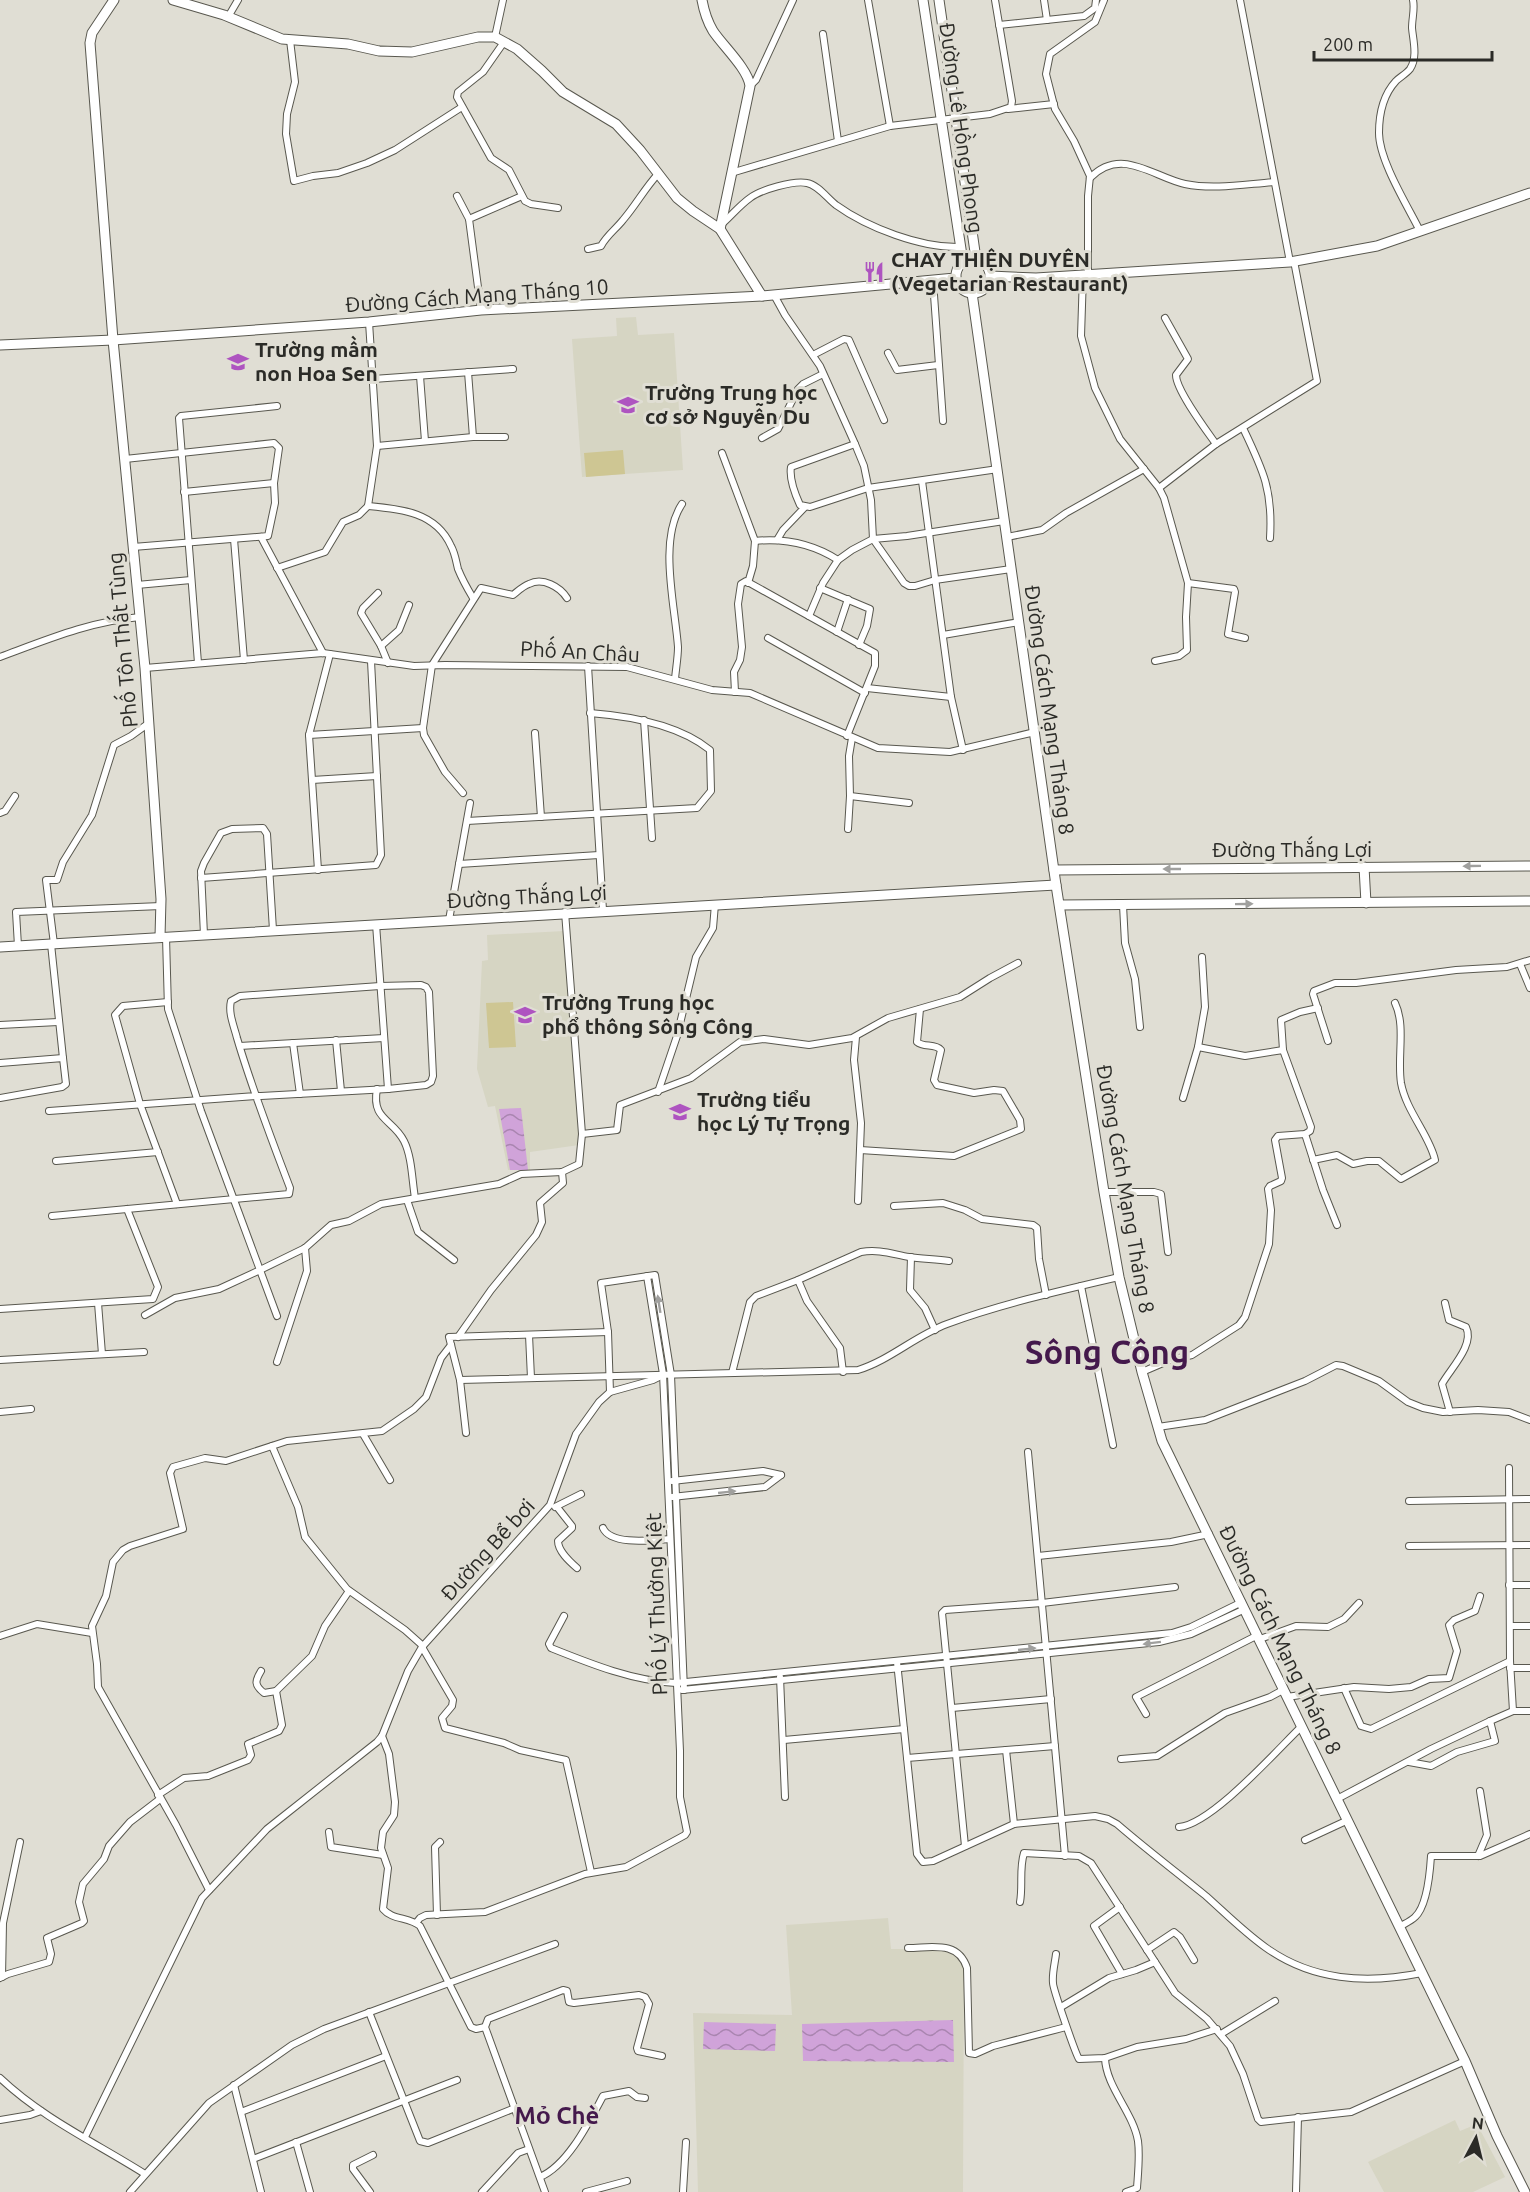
<svg xmlns="http://www.w3.org/2000/svg" width="1530" height="2192" font-family="Ubuntu,sans-serif">
  <defs>
    <pattern id="water-waves" width="16" height="10" patternUnits="userSpaceOnUse" patternTransform="scale(1.5)"><rect width="16" height="10" fill="#d0a3d9"/><path d="M0 5q4-4 8 0t8 0" fill="none" stroke="#a985b0"/></pattern>
  </defs>
  <rect width="100%" height="100%" fill="#e0ded4"/>
  <g fill="#d6d5c3">
    <polygon points="636,317 638,335 674,333 683,470 582,477 572,339 617,336 616,318"/>
    <polygon points="564,931 579,1145 530,1152 530,1170 508,1170 495,1106 488,1107 477,1069 482,961 488,960 487,935"/>
    <polygon points="888,1918 891,1949 946,1949 955,1952 964,1965 963,2192 698,2192 693,2013 792,2015 786,1925"/>
    <polygon points="1455,2120 1460,2131 1477,2124 1505,2177 1473,2192 1384,2192 1368,2162"/>
  </g>
  <g fill="#cec693">
    <polygon points="623,450 625,474 586,477 584,453"/>
    <polygon points="513,1002 516,1047 489,1048 486,1003"/>
  </g>
  <g fill="url(#water-waves)">
    <polygon points="521,1108 528,1170 510,1170 499,1109"/>
    <polygon points="953,2020 954,2062 803,2061 802,2024"/>
    <polygon points="704,2022 776,2024 775,2051 703,2049"/>
  </g>
  <g fill="none" stroke-linecap="round" stroke-linejoin="round">
    <defs>
      <g id="street">
        <polyline points="868,0 890,126"/>
        <polyline points="1044,0 1047,20"/>
        <polyline points="1240,0 1290,262"/>
        <path d="M1413,0C1415,9 1412,18 1412,28C1413,40 1418,57 1410,69C1406,74 1400,77 1396,81C1383,95 1379,114 1379,133C1379,160 1407,205 1420,231"/>
        <polyline points="228,17 238,0"/>
        <polyline points="999,25 1084,16 1095,8 1096,0"/>
        <polyline points="823,34 838,141"/>
        <polyline points="495,37 503,0"/>
        <polyline points="290,40 295,82 287,114 286,134 294,181 313,176 338,173 367,163 395,150 462,107"/>
        <polyline points="504,42 483,72 458,92 457,97 491,158 509,170 525,201 531,204 558,208"/>
        <polyline points="750,86 756,80 793,0"/>
        <polyline points="1008,109 1054,104"/>
        <polyline points="731,173 890,126 990,114 1011,107 1012,101 995,0"/>
        <path d="M1090,178C1121,146 1153,177 1185,184C1214,190 1246,184 1274,182"/>
        <polyline points="457,196 469,219"/>
        <path d="M723,223C732,215 740,205 750,198C760,190 794,180 807,183C818,185 827,198 836,205C868,228 921,248 960,247"/>
        <path d="M588,249L601,246C607,235 616,229 623,220C636,205 645,188 658,174"/>
        <polyline points="1083,275 1081,336 1095,388 1120,439 1159,488 1164,498 1188,583 1186,617 1187,650 1179,656 1155,661"/>
        <polyline points="1088,275 1088,196 1090,176 1074,141 1055,109 1046,74 1050,54 1095,22 1104,0"/>
        <polyline points="933,281 943,421"/>
        <polyline points="774,295 785,315 820,366 855,444 864,466 871,500 873,539 904,583 909,586 915,586 935,580 1011,569"/>
        <polyline points="481,310 469,219 522,196"/>
        <path d="M1165,318L1188,359L1176,375C1176,390 1206,430 1216,444"/>
        <polyline points="888,353 897,370 938,365"/>
        <polyline points="813,355 844,339 849,340 884,420"/>
        <polyline points="468,372 473,437"/>
        <polyline points="420,376 425,441"/>
        <polyline points="373,379 513,369"/>
        <path d="M1243,428C1263,470 1273,490 1270,538"/>
        <polyline points="762,438 778,429 798,389 803,384 823,374"/>
        <path d="M855,444L791,467C789,479 795,494 800,505L810,507L868,488L998,469"/>
        <polyline points="377,446 473,437 505,437"/>
        <polyline points="722,453 755,541 753,566 748,583"/>
        <polyline points="125,459 274,443 279,448 274,483 275,503 268,536 133,547"/>
        <polyline points="922,481 951,697 963,750"/>
        <polyline points="1159,488 1216,444 1317,381 1294,261"/>
        <polyline points="184,492 274,483"/>
        <path d="M368,506C401,509 436,512 451,546C455,553 456,561 458,569C462,579 467,588 473,598"/>
        <polyline points="261,537 323,653"/>
        <polyline points="1007,537 1042,530 1066,513 1144,469"/>
        <polyline points="234,539 244,660"/>
        <polyline points="777,540 783,530 805,507"/>
        <path d="M755,541C785,538 813,544 838,560"/>
        <polyline points="277,568 325,552 343,522 359,515 368,506 377,446 369,322"/>
        <polyline points="1188,583 1234,589 1235,592 1228,634 1245,638"/>
        <polyline points="137,585 191,580"/>
        <polyline points="820,588 870,609 867,626 859,645"/>
        <polyline points="378,593 363,608 361,613 381,646 388,663"/>
        <polyline points="809,616 823,583 838,560 852,550 873,539 907,536 1004,521"/>
        <polyline points="837,632 848,599"/>
        <polyline points="943,635 1019,622"/>
        <polyline points="768,638 865,693"/>
        <polyline points="381,646 399,630 409,605"/>
        <path d="M0,657C46,640 91,621 140,617"/>
        <polyline points="198,663 179,418 181,416 277,406"/>
        <polyline points="588,666 603,910"/>
        <polyline points="145,668 323,653 414,666 445,665 627,667 712,690 750,693 878,748 950,752 1035,732"/>
        <path d="M675,679C676,668 678,657 678,647C675,605 658,540 682,504"/>
        <polyline points="867,688 951,697"/>
        <polyline points="735,692 734,672 740,660 742,647 738,604 741,584 746,581 875,653 875,666 847,736"/>
        <polyline points="644,720 652,838"/>
        <polyline points="535,733 541,817"/>
        <polyline points="309,735 423,728"/>
        <polyline points="312,780 377,776"/>
        <path d="M463,793L445,772L424,735L423,728L432,665L481,588L513,595C518,591 523,586 529,584C543,577 560,587 567,598"/>
        <polyline points="850,796 909,803"/>
        <polyline points="0,813 5,811 15,796"/>
        <path d="M467,821L697,808L711,791L710,750C679,725 629,716 590,713"/>
        <polyline points="848,829 850,796 849,756 852,738"/>
        <polyline points="459,864 599,855"/>
        <polyline points="318,870 309,735 330,654"/>
        <polyline points="201,878 376,865 381,855 371,661"/>
        <polyline points="1123,905 1125,943 1135,979 1140,1027"/>
        <polyline points="449,920 470,803"/>
        <polyline points="376,924 388,1089"/>
        <polyline points="204,935 201,871 204,863 221,833 232,829 263,828 267,834 273,930"/>
        <polyline points="166,937 168,1009 201,1111 277,1316"/>
        <polyline points="51,944 63,1058"/>
        <polyline points="54,944 46,880 57,880 63,862 92,815 114,745 131,736 149,723"/>
        <polyline points="18,946 16,912 161,906"/>
        <polyline points="1520,964 1530,988"/>
        <polyline points="168,1002 123,1006 115,1015 140,1104 177,1204"/>
        <polyline points="0,1025 58,1022"/>
        <polyline points="856,1037 854,1060 861,1123 858,1201"/>
        <polyline points="336,1040 341,1091"/>
        <polyline points="1328,1041 1313,994 1314,991 1335,983 1356,983 1456,970 1507,967 1530,960"/>
        <polyline points="293,1043 300,1094"/>
        <polyline points="240,1046 384,1038"/>
        <polyline points="1198,1047 1245,1056 1283,1050"/>
        <polyline points="0,1063 63,1058 66,1084 62,1087 0,1098"/>
        <path d="M377,1089C371,1120 393,1119 404,1141C412,1157 412,1180 415,1198"/>
        <polyline points="658,1092 677,1036 696,957 713,928 715,904"/>
        <polyline points="1183,1098 1198,1047 1205,1007 1202,957"/>
        <path d="M49,1111C118,1106 187,1101 256,1096H261L388,1089L426,1085L431,1082L433,1076L429,992L426,987L421,985L380,986L240,996L231,1001C228,1013 234,1026 237,1038C252,1089 271,1138 290,1188L289,1194L52,1216"/>
        <polyline points="582,1134 617,1130 620,1105 691,1078 740,1042 764,1039 809,1045 852,1038 888,1018 960,997 990,978 1018,963"/>
        <polyline points="1305,1134 1323,1190 1337,1225"/>
        <path d="M860,1150L954,1156L1021,1129L1020,1120L1003,1091L994,1090L974,1093L937,1085L934,1080L941,1050C935,1043 924,1048 917,1042L920,1009"/>
        <path d="M1313,1160L1337,1155L1353,1164L1367,1161H1379L1401,1179L1435,1160C1430,1136 1406,1111 1401,1083C1397,1057 1406,1026 1395,1003"/>
        <polyline points="56,1161 158,1152"/>
        <polyline points="1104,1192 1154,1192 1161,1194 1168,1252"/>
        <polyline points="407,1200 418,1232 454,1260"/>
        <polyline points="894,1206 943,1203 965,1210 982,1219 1033,1225 1037,1228 1039,1259 1046,1295"/>
        <polyline points="911,1257 910,1290 925,1308 935,1330"/>
        <polyline points="798,1280 807,1301 840,1348 843,1372"/>
        <polyline points="1081,1286 1113,1445"/>
        <polyline points="98,1303 102,1354"/>
        <path d="M1445,1303L1449,1320L1466,1327C1475,1345 1450,1369 1442,1384L1450,1412"/>
        <polyline points="0,1309 153,1299 158,1287 127,1209"/>
        <polyline points="145,1315 175,1298 219,1289 258,1271 305,1248 331,1225 349,1221 381,1204 499,1184 521,1174 562,1172 579,1164 582,1134 565,912"/>
        <polyline points="529,1335 531,1378"/>
        <polyline points="458,1337 491,1290 536,1235 542,1222 540,1203 563,1183 562,1172"/>
        <polyline points="0,1360 144,1352"/>
        <polyline points="277,1362 307,1271 305,1248"/>
        <polyline points="1142,1372 1170,1360 1192,1355 1239,1325 1245,1317 1269,1244 1271,1210 1268,1189 1270,1186 1281,1181 1282,1178 1275,1140 1278,1136 1305,1134 1310,1131 1311,1127 1283,1050 1281,1020 1300,1012 1318,1008"/>
        <path d="M732,1373L750,1302L756,1296L798,1280L861,1252C879,1249 892,1254 909,1257C922,1259 936,1259 949,1261"/>
        <path d="M460,1380L858,1370C890,1360 915,1336 947,1324C1001,1304 1063,1290 1119,1277"/>
        <polyline points="610,1392 653,1380 663,1375"/>
        <polyline points="0,1412 31,1409"/>
        <polyline points="1158,1427 1205,1420 1305,1381 1336,1365 1343,1366 1379,1381 1408,1402 1423,1408 1443,1412 1478,1410 1509,1412 1530,1420"/>
        <polyline points="466,1433 460,1380 449,1337 608,1332"/>
        <polyline points="363,1434 390,1480"/>
        <polyline points="272,1446 298,1507 305,1537 347,1589 405,1630 423,1646"/>
        <polyline points="1028,1452 1065,1856"/>
        <polyline points="1509,1468 1510,1661 1513,1711"/>
        <polyline points="672,1481 763,1471 781,1475"/>
        <polyline points="672,1497 765,1487 781,1475"/>
        <polyline points="1409,1501 1530,1499"/>
        <polyline points="555,1507 581,1494"/>
        <path d="M557,1507L572,1526V1528L558,1541C558,1551 569,1561 577,1568"/>
        <path d="M603,1528C611,1546 654,1540 670,1539"/>
        <polyline points="1409,1546 1530,1545"/>
        <polyline points="1038,1556 1171,1542 1209,1534"/>
        <polyline points="1509,1585 1530,1585"/>
        <path d="M564,1616L549,1644L551,1648C591,1664 633,1681 676,1683L1172,1633L1191,1627L1242,1602"/>
        <polyline points="1510,1626 1530,1626"/>
        <polyline points="0,1636 37,1624 92,1633"/>
        <polyline points="1260,1639 1296,1626 1328,1627 1344,1619 1359,1603"/>
        <polyline points="422,1647 453,1700 452,1706 442,1718 445,1728 504,1743 520,1750 566,1760 591,1872"/>
        <path d="M897,1662L917,1854L923,1862L933,1861L1014,1824L1095,1816L1108,1819L1117,1824C1146,1849 1176,1872 1206,1896C1225,1913 1244,1932 1265,1947C1312,1981 1366,1984 1422,1973"/>
        <polyline points="1510,1668 1530,1668"/>
        <polyline points="780,1677 785,1797"/>
        <polyline points="1344,1688 1361,1726 1371,1729 1510,1661"/>
        <polyline points="682,1690 1159,1642 1191,1634 1245,1609"/>
        <polyline points="276,1691 312,1656 325,1626 349,1591"/>
        <polyline points="1287,1697 1354,1687 1389,1689 1411,1687 1429,1679 1449,1678 1457,1651 1449,1625 1454,1620 1475,1611 1480,1596"/>
        <polyline points="952,1708 1051,1699"/>
        <polyline points="1146,1714 1136,1697 1258,1635"/>
        <path d="M382,1736L389,1754L395,1802L394,1815L383,1832L381,1848L388,1868L383,1909C392,1920 409,1917 420,1926L471,2027L476,2029L485,2027"/>
        <polyline points="784,1740 904,1729"/>
        <polyline points="1006,1750 1014,1824"/>
        <polyline points="907,1758 1055,1746"/>
        <polyline points="1121,1759 1157,1756 1225,1713 1270,1697 1283,1690"/>
        <polyline points="1409,1762 1431,1766 1457,1752 1495,1741 1490,1721"/>
        <path d="M158,1795L184,1778L208,1776L248,1760L251,1755L248,1744L279,1731L282,1725L276,1691L264,1693C254,1685 255,1681 261,1671"/>
        <polyline points="1337,1799 1431,1749 1490,1721 1513,1711 1530,1711"/>
        <path d="M1179,1827C1212,1824 1277,1750 1302,1726"/>
        <polyline points="329,1832 331,1847 383,1855"/>
        <polyline points="1305,1840 1346,1821"/>
        <polyline points="965,1846 942,1613 945,1610 1042,1603 1175,1587"/>
        <polyline points="1478,1856 1487,1835 1480,1791"/>
        <polyline points="209,1890 176,1825 98,1687 97,1664 92,1626 106,1596 113,1562 123,1550 130,1546 183,1529 170,1473 173,1467 205,1458 226,1461 287,1441 382,1431 414,1409 426,1397 441,1358 451,1345"/>
        <path d="M1020,1902C1023,1886 1019,1869 1024,1853L1079,1856L1091,1863L1175,1993L1207,2019L1230,2046L1243,2074L1258,2119L1261,2122L1351,2112L1465,2061"/>
        <polyline points="1120,1907 1094,1926 1122,1974"/>
        <polyline points="437,1915 435,1847 440,1842"/>
        <polyline points="416,1923 420,1918 426,1915 485,1912 585,1874 626,1867 685,1835 687,1832 680,1797 680,1751 663,1374 647,1276"/>
        <path d="M1399,1927C1404,1924 1411,1921 1415,1917C1427,1906 1430,1872 1431,1856H1480L1530,1834"/>
        <path d="M908,1948C931,1948 958,1940 967,1968L969,2053L975,2054L993,2046L1066,2027"/>
        <polyline points="1147,1950 1174,1932 1180,1937 1194,1960"/>
        <path d="M1056,1954C1055,1963 1052,1973 1053,1983C1053,1989 1076,2055 1079,2059L1105,2058L1137,2047L1186,2039L1217,2029"/>
        <polyline points="2,1977 3,1923 20,1842"/>
        <polyline points="0,1978 8,1974 49,1962 51,1954 47,1938 82,1923 84,1921 79,1902 83,1884 104,1859 109,1846 130,1822 160,1799"/>
        <polyline points="1061,2007 1109,1978 1136,1970 1155,1962"/>
        <polyline points="369,2012 420,2141 428,2143 515,2108"/>
        <polyline points="1221,2034 1275,2001"/>
        <path d="M1105,2058C1106,2087 1133,2112 1138,2141C1140,2156 1138,2173 1137,2188L1126,2192"/>
        <path d="M0,2078C42,2118 96,2143 145,2174"/>
        <polyline points="234,2085 261,2192"/>
        <polyline points="241,2112 386,2056"/>
        <polyline points="0,2120 30,2115 41,2111"/>
        <polyline points="85,2137 202,1898 267,1829 377,1742 382,1736 408,1671 422,1647 550,1505 576,1434 599,1402 610,1392 608,1332 601,1283 655,1275 671,1375 684,1690"/>
        <polyline points="296,2142 310,2192"/>
        <polyline points="253,2159 457,2080"/>
        <path d="M540,2177C568,2165 589,2122 603,2096L629,2091L637,2097L645,2098"/>
        <polyline points="130,2192 209,2103 292,2045 324,2029 555,1944"/>
        <polyline points="370,2192 353,2169 353,2165 373,2155"/>
        <polyline points="482,2192 518,2153 529,2149"/>
        <polyline points="545,2192 485,2027 488,2019 563,1990 567,1991 569,2002 574,2003 639,1995 645,1997 649,2004 637,2048 638,2051 662,2056"/>
        <polyline points="586,2192 627,2181"/>
        <polyline points="683,2192 686,2142"/>
        <polyline points="1296,2192 1298,2117"/>
      </g>
      <g id="secondary">
        <polyline points="114,0 92,33 90,43 113,340 145,668 161,899 160,937"/>
        <polyline points="173,0 224,15 282,39 348,44 379,51 412,52 478,37 495,37 517,49 542,71 563,92 616,124 640,150 677,198 693,211 720,229 762,296"/>
        <path d="M702,0C704,11 707,21 713,31C723,46 748,69 750,86L720,229"/>
        <polyline points="923,0 963,262"/>
        <polyline points="939,0 976,259"/>
        <circle cx="973" cy="276" r="17"/>
        <polyline points="990,276 1036,278 1290,262 1377,246 1530,193"/>
        <polyline points="972,293 1056,885 1104,1192 1119,1277 1142,1372 1162,1441 1465,2061 1497,2136 1525,2192"/>
        <polyline points="0,345 113,340 369,322 481,310 762,296 955,278"/>
        <polyline points="1364,867 1366,903"/>
        <polyline points="1054,870 1530,866"/>
        <polyline points="1060,905 1530,901"/>
        <polyline points="0,947 1056,885"/>
      </g>
    </defs>
    <use href="#street" stroke="#59584f" stroke-width="8"/>
    <use href="#secondary" stroke="#59584f" stroke-width="11"/>
    <use href="#street" stroke="#fff" stroke-width="6"/>
    <use href="#secondary" stroke="#fff" stroke-width="9"/>
  </g>
  <defs><path id="oneway-solid" d="M-6-.8H1V-3.2L6.5 0L1 3.2V.8H-6Z" transform="scale(1.5)"/></defs>
  <g fill="#a0a09e">
    <use href="#oneway-solid" transform="translate(1472 866) rotate(179)"/>
    <use href="#oneway-solid" transform="translate(1172 869) rotate(180)"/>
    <use href="#oneway-solid" transform="translate(1244 904) rotate(-1)"/>
    <use href="#oneway-solid" transform="translate(659 1304) rotate(-99)"/>
    <use href="#oneway-solid" transform="translate(727 1492) rotate(-6)"/>
    <use href="#oneway-solid" transform="translate(1152 1643) rotate(173)"/>
    <use href="#oneway-solid" transform="translate(1027 1649) rotate(-6)"/>
  </g>
  <defs>
    <symbol id="restaurant-bare" viewBox="-9 -9 18 18"><path d="M-5-6h1v4h1v-4h1v4h1v-4h1v5L-1.5 .5V6h-2V.5L-5-1ZM5-6V6H3V1.5H1.5Q1.5-4 5-6Z" fill="#ae54c0" stroke="#e0ded4" stroke-width="2.5" paint-order="stroke"/></symbol>
    <symbol id="school-bare" viewBox="-9 -9 18 18"><path d="M0-5L7-2L0 1L-7-2ZM-4 1L0 2.5L4 1V4Q0 6-4 4Z" fill="#ae54c0" stroke="#e0ded4" stroke-width="2.5" paint-order="stroke"/></symbol>
  </defs>
  <g fill-rule="evenodd">
    <use href="#restaurant-bare" x="859" y="257" width="30" height="30"/>
    <use href="#school-bare" x="223" y="347" width="30" height="30"/>
    <use href="#school-bare" x="613" y="390" width="30" height="30"/>
    <use href="#school-bare" x="510" y="1000" width="30" height="30"/>
    <use href="#school-bare" x="665" y="1097" width="30" height="30"/>
  </g>
  <g text-anchor="middle" stroke-width="6" stroke-linejoin="round" paint-order="stroke">
    <g font-size="21" fill="#2b2b27" stroke="#e0ded4">
      <text transform="translate(961 128) rotate(82)" y="7">Đường Lê Hồng Phong</text>
      <text transform="translate(477 296) rotate(-4)" y="7">Đường Cách Mạng Tháng 10</text>
      <text transform="translate(123 640) rotate(-95)" y="7">Phố Tôn Thất Tùng</text>
      <text transform="translate(580 652) rotate(3)" y="7">Phố An Châu</text>
      <text transform="translate(1049 710) rotate(82)" y="7">Đường Cách Mạng Tháng 8</text>
      <text x="1292" y="857">Đường Thắng Lợi</text>
      <text transform="translate(527 897) rotate(-3)" y="7">Đường Thắng Lợi</text>
      <text transform="translate(1125 1189) rotate(80)" y="7">Đường Cách Mạng Tháng 8</text>
      <text transform="translate(488 1550) rotate(-48)" y="7">Đường Bể bơi</text>
      <text transform="translate(657 1604) rotate(-92)" y="7">Phố Lý Thường Kiệt</text>
      <text transform="translate(1280 1640) rotate(64)" y="7">Đường Cách Mạng Tháng 8</text>
    </g>
    <g font-size="21" font-weight="bold" fill="#2b2b27" stroke="#e0ded4" text-anchor="start">
      <text x="891" y="267">CHAY THIỆN DUYÊN<tspan x="891" dy="24">(Vegetarian Restaurant)</tspan></text>
      <text x="255" y="357">Trường mầm<tspan x="255" dy="24">non Hoa Sen</tspan></text>
      <text x="645" y="400">Trường Trung học<tspan x="645" dy="24">cơ sở Nguyễn Du</tspan></text>
      <text x="542" y="1010">Trường Trung học<tspan x="542" dy="24">phổ thông Sông Công</tspan></text>
      <text x="697" y="1107">Trường tiểu<tspan x="697" dy="24">học Lý Tự Trọng</tspan></text>
    </g>
    <g font-size="24" font-weight="bold" fill="#44194c" stroke="#e0ded4">
      <text x="557" y="2124">Mỏ Chè</text>
    </g>
    <g font-size="33" font-weight="bold" fill="#44194c" stroke="#e0ded4">
      <text x="1107" y="1364">Sông Công</text>
    </g>
  </g>
  <g transform="translate(1476 2138) rotate(7)" stroke="#e0ded4" stroke-width="4.5" paint-order="stroke">
  <path d="M0-4.5L10 22L0 15L-10 22Z" fill="#2b2b27"/>
  <text y="-9" font-size="16" font-weight="bold" text-anchor="middle" fill="#2b2b27">N</text>
  </g>
  <path d="M1314 51v9h178v-9" fill="none" stroke="#2b2b27" stroke-width="3"/>
  <text x="1323" y="51" font-size="18" fill="#2b2b27" stroke="#e0ded4" stroke-width="4.5" paint-order="stroke">200 m</text>
</svg>
